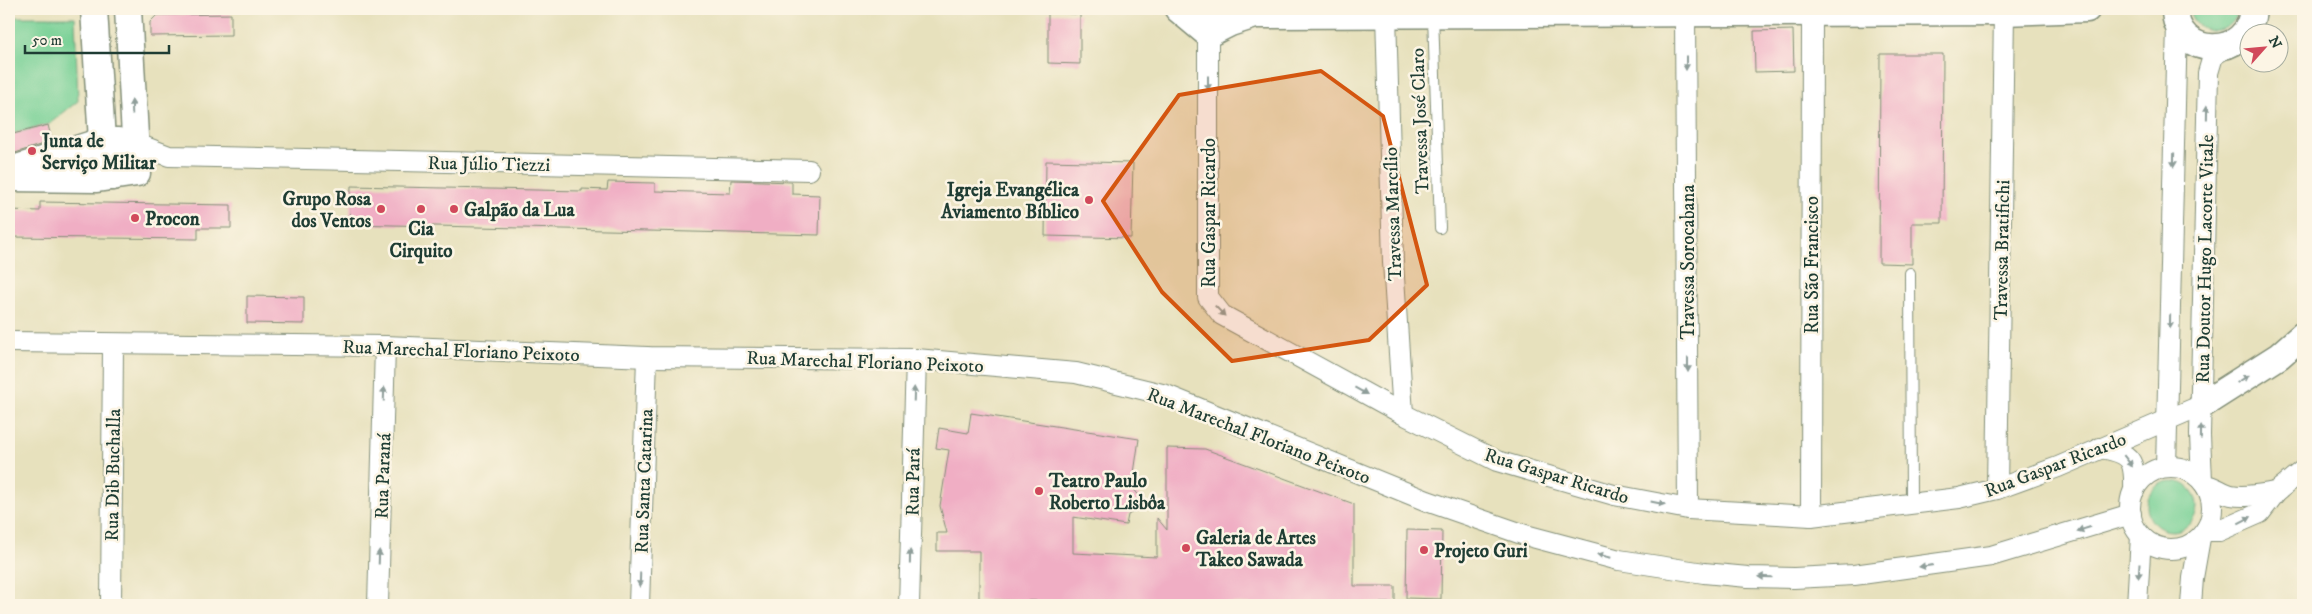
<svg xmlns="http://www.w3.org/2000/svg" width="2312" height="614" font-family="'IM FELL DW Pica',serif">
  <rect width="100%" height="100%" fill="#fcf5e5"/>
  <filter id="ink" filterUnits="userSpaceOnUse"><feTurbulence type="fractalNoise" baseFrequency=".02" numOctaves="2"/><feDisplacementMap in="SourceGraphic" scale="10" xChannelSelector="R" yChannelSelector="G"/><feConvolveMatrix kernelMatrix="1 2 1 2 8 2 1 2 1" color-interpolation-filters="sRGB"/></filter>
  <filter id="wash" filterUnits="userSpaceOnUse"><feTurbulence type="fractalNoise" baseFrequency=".0096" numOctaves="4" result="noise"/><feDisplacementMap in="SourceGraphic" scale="20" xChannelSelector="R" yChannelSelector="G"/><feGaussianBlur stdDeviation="1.12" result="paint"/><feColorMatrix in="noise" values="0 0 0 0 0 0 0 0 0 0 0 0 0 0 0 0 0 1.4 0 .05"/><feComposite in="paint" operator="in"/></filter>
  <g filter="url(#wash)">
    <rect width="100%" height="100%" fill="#e7e1bd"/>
    <g fill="#77d095" stroke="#4b8664">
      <path d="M2189,9H2238C2235,38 2193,37 2189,9Z"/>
      <polygon points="9,17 75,17 78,101 48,125 9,135"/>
      <circle cx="2172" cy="506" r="25"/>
    </g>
    <g id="blocks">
      <g fill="#f0aec4">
        <polygon points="1048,13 1080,14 1080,64 1048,63"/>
        <polygon points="231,14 231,35 150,36 150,22 157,15"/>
        <polygon points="1793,30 1794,71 1755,72 1754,31"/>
        <polygon points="1880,54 1943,54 1942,223 1912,223 1912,264 1879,263"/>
        <polygon points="48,125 52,141 9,155 9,135"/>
        <polygon points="1046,161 1133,163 1131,238 1045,236"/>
        <polygon points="731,180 792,182 792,194 820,195 819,235 350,224 351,186 582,191 582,189 607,190 608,182 655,183 655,191 730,193"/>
        <polygon points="40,202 231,205 231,228 198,228 198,239 9,237 9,210 40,211"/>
        <polygon points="247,296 304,297 304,324 247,323"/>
        <polygon points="971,413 1139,439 1132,487 1146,504 1128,515 1126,525 1073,517 1073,553 1157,557 1157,518 1167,530 1167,448 1205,449 1354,504 1354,586 1395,586 1395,603 1354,603 1354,605 979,600 979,551 937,551 937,533 947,533 940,506 949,450 936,448 939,428 968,433"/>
        <polygon points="1407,530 1442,531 1441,599 1406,598"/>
      </g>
    </g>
  </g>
  <g filter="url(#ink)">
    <use href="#blocks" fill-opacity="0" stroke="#838f78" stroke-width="1"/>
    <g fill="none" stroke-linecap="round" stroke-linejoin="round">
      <defs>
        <g id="service">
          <polyline points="1433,14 1440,228"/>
          <polyline points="1910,273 1911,505"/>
        </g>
        <g id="minor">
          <polyline points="1386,14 1393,262 1403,414"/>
          <polyline points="1685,14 1688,509"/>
          <polyline points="1208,34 1208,297 1222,315 1403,414 1497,461 1614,495 1688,509 1811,516 1959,498 1997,489 2058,467 2202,405"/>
          <polyline points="135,143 169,156 809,170"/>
          <polyline points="9,342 385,346 647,357 916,359 1076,373 1166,395 1427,501 1525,535 1619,560 1704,573 1748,577 1794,578 1854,575 1991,556 2131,514"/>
          <path d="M2100,448C2132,453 2135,460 2134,491"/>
          <polyline points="2166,467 2177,24"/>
          <circle cx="2171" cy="508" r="41"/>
          <polyline points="2202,481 2200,435 2208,73 2213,56 2229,45"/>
          <path d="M2205,485C2215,486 2222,493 2231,495C2246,498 2262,494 2276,492"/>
          <polyline points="1997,489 2004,12"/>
          <polyline points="1811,516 1812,13"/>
          <polyline points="2205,531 2219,531 2260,513 2276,492 2303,470"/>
          <polyline points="111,605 113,344"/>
          <polyline points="378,605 385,346"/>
          <polyline points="639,605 647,357"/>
          <polyline points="909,605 916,359"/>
          <polyline points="2137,605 2141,536"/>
          <polyline points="2191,605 2193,578 2200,538"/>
        </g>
        <g id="tertiary">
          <polyline points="94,9 102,141 112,177"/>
          <polyline points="1178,9 1208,34 1230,23 1252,16"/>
          <polyline points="1216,9 1256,15 2004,12 2087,9"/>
          <path d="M2175,9C2175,59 2250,61 2253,9"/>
          <polyline points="14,169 102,141 118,141"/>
          <polyline points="9,178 97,179 137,173 128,9"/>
          <polyline points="2202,405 2279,356 2303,335"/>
        </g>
      </defs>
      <use href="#service" stroke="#838f78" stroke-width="12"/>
      <use href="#minor" stroke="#838f78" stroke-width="22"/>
      <use href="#tertiary" stroke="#838f78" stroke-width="29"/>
      <use href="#service" stroke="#fff" stroke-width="10"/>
      <use href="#minor" stroke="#fff" stroke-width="20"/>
      <use href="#tertiary" stroke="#fff" stroke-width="26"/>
    </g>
    <defs><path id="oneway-solid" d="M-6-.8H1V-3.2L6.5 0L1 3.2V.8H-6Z" transform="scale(1.25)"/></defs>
    <g fill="#8f9e9a">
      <use href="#oneway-solid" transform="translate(1686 63) rotate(90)"/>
      <use href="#oneway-solid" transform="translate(1208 83) rotate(90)"/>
      <use href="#oneway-solid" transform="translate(132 107) rotate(-92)"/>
      <use href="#oneway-solid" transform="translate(2207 112) rotate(-89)"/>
      <use href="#oneway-solid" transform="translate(2174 160) rotate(91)"/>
      <use href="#oneway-solid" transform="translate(1220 311) rotate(46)"/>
      <use href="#oneway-solid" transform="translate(2170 322) rotate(91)"/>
      <use href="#oneway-solid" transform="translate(1688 365) rotate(90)"/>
      <use href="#oneway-solid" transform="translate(2243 379) rotate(-32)"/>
      <use href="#oneway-solid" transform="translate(1361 391) rotate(29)"/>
      <use href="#oneway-solid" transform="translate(384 394) rotate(-88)"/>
      <use href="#oneway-solid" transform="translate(914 394) rotate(-88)"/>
      <use href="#oneway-solid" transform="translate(2201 432) rotate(-89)"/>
      <use href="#oneway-solid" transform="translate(2128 461) rotate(52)"/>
      <use href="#oneway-solid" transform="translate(1658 503) rotate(11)"/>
      <use href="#oneway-solid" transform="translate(2245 520) rotate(-27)"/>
      <use href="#oneway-solid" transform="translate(2084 529) rotate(162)"/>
      <use href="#oneway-solid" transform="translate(1604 556) rotate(-167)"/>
      <use href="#oneway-solid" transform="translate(379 557) rotate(-88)"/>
      <use href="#oneway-solid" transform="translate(910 557) rotate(-89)"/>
      <use href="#oneway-solid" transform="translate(1926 566) rotate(173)"/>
      <use href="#oneway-solid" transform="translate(2139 571) rotate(94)"/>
      <use href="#oneway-solid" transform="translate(1765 577) rotate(-178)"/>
      <use href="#oneway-solid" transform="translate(640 580) rotate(92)"/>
    </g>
  </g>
  <path fill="#d45610" fill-opacity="0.2" stroke="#d45610" stroke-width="4" stroke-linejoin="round" d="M1321,71L1383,116L1427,285L1369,340L1232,361L1162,292L1103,201L1179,95Z"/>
  <g fill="#d1495b" stroke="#fcf5e5" stroke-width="2">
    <circle cx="32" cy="151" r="5"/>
    <circle cx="1089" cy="200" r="5"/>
    <circle cx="381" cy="209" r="5"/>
    <circle cx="421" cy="209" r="5"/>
    <circle cx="454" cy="209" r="5"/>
    <circle cx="135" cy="218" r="5"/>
    <circle cx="1039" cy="491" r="5"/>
    <circle cx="1186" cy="548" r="5"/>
    <circle cx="1424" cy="550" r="5"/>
  </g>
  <g text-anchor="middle" stroke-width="5" stroke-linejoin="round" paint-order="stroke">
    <g font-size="19" fill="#1f3d34" stroke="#fcf5e5">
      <text transform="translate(1419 121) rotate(-92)" y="7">Travessa José Claro</text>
      <text transform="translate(489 163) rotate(1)" y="7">Rua Júlio Tiezzi</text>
      <text transform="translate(1208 213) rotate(-90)" y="7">Rua Gaspar Ricardo</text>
      <text transform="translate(1392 214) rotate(-92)" y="7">Travessa Marcílio</text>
      <text transform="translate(2001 250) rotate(-89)" y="7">Travessa Bratifichi</text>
      <text transform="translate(2204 259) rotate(-89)" y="7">Rua Doutor Hugo Lacorte Vitale</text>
      <text transform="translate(1687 262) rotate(-90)" y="7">Travessa Sorocabana</text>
      <text transform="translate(1811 265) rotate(-90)" y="7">Rua São Francisco</text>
      <text transform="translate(461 350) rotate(2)" y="7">Rua Marechal Floriano Peixoto</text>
      <text transform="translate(865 361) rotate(2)" y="7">Rua Marechal Floriano Peixoto</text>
      <text transform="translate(1259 435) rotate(21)" y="7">Rua Marechal Floriano Peixoto</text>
      <text transform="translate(2055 464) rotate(-21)" y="7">Rua Gaspar Ricardo</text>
      <text transform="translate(112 475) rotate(-89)" y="7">Rua Dib Buchalla</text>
      <text transform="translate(1557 475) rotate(17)" y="7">Rua Gaspar Ricardo</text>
      <text transform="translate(382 476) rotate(-88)" y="7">Rua Paraná</text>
      <text transform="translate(643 481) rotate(-88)" y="7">Rua Santa Catarina</text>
      <text transform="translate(912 482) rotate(-89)" y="7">Rua Pará</text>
    </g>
    <g font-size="19" font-weight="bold" fill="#1f3d34" stroke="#fcf5e5" text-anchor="start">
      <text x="42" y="147">Junta de<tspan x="42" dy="22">Serviço Militar</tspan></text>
      <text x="1079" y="196" text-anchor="end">Igreja Evangélica<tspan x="1079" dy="22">Aviamento Bíblico</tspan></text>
      <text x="371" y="205" text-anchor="end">Grupo Rosa<tspan x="371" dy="22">dos Ventos</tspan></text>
      <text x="464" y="216">Galpão da Lua</text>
      <text x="145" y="225">Procon</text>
      <text x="421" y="235" text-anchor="middle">Cia<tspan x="421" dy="22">Cirquito</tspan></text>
      <text x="1049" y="487">Teatro Paulo<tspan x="1049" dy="22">Roberto Lisbôa</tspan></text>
      <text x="1196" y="544">Galeria de Artes<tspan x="1196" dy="22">Takeo Sawada</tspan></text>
      <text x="1434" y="557">Projeto Guri</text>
    </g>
  </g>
  <rect width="2312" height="614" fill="none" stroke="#fcf5e5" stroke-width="30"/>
  <g transform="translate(2264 48) rotate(63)"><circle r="24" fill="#fcf5e5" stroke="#a4ab9e"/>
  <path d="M0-4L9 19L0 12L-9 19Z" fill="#d1495b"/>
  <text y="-8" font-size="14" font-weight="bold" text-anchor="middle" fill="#1f3d34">N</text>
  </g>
  <path d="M25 45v8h144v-8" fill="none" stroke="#1f3d34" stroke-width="2.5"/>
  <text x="32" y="45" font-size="15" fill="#1f3d34" stroke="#fcf5e5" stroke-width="4" paint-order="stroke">50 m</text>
</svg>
